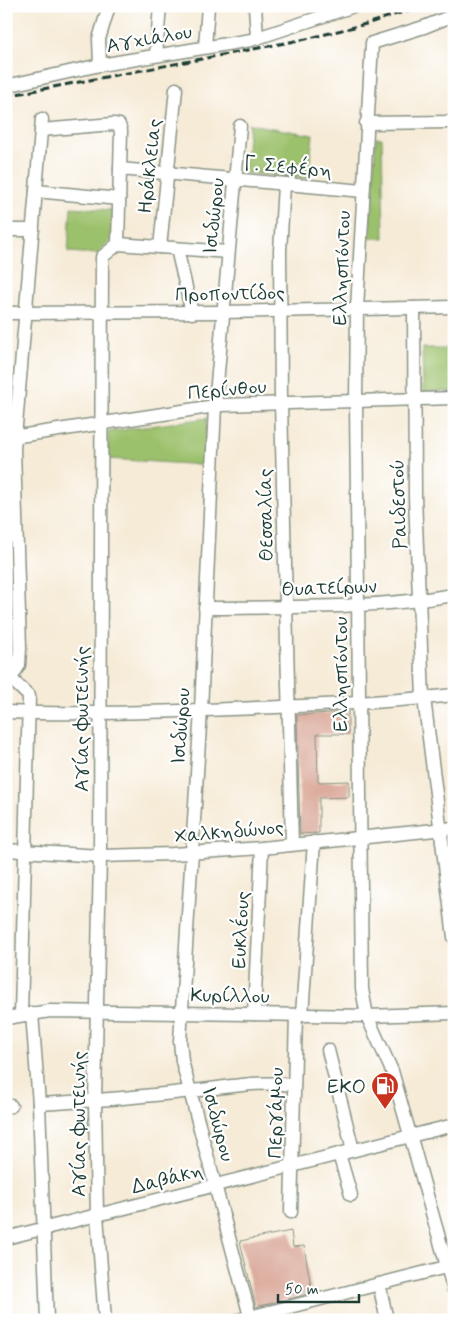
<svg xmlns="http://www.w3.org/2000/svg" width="460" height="1326" font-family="Mynerve,sans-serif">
  <rect width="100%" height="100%" fill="#fff"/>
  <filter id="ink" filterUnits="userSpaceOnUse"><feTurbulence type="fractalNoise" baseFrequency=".02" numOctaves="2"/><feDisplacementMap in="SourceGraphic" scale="10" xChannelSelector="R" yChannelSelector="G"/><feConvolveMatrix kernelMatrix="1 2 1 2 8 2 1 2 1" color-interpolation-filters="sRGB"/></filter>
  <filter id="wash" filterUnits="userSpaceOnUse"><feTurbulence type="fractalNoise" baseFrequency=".0096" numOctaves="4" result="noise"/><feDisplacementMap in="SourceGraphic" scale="20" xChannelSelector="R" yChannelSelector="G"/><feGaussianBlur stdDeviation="1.12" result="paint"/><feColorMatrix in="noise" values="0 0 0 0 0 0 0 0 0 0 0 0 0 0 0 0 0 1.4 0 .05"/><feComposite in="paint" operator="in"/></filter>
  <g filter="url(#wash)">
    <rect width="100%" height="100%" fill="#f6ebd7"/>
    <g fill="#9cc16c" stroke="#5e7f50">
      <polygon points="249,124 313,135 308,178 245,173"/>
      <polygon points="376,138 382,138 384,238 369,238"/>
      <polygon points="71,207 112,210 111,241 98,254 68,252"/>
      <polygon points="452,314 454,314 454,391 423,392 422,348 452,348"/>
      <polygon points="207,418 204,465 108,459 108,432"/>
    </g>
    <g id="blocks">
      <g fill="#dbac9d">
        <polygon points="348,712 348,734 317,734 318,782 349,781 349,797 319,798 319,833 300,834 297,715"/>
        <polygon points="291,1231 293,1247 304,1246 312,1293 256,1307 240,1241"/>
      </g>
    </g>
  </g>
  <g filter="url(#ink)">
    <use href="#blocks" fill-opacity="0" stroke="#8a9486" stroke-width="1"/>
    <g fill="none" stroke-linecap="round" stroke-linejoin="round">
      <defs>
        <g id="minor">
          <polyline points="255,6 257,38"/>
          <polyline points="454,15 424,27 372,43 357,309 356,401 362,989 367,1016 392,1071 454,1291"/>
          <polyline points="205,47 208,6"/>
          <polyline points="156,55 160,6"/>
          <polyline points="100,65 99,39 109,6"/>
          <polyline points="6,86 100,65 251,40 354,6"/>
          <polyline points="366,123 454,122"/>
          <polyline points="240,126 215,406 201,710 180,1041 182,1061 251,1320"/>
          <polyline points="41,130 113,124 119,125 121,131 118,244 102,257 100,856 95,1101 97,1215 105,1320"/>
          <polyline points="120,169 363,191"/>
          <polyline points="284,185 280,251 281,403 292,844"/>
          <polyline points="36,191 119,199"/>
          <polyline points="6,230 33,230"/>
          <polyline points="118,244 228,252"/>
          <polyline points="160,247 176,89"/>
          <polyline points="177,249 192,313"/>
          <polyline points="414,308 415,497 423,698"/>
          <polyline points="6,313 222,312 454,307"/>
          <polyline points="6,438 222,405 454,398"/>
          <path d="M205,608C289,607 371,609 454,595"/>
          <polyline points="6,674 29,696 21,1015"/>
          <polyline points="11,678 19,665 20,648 14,449 42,119"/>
          <polyline points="424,698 454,937"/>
          <path d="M6,712C81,715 156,712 230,709C305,706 379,703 454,695"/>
          <polyline points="6,850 100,856 173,854 262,848 454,828"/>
          <polyline points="32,1013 39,1104 47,1320"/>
          <polyline points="254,1014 262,848"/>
          <polyline points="302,1015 314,842"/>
          <polyline points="6,1018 50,1011 367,1016 454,1013"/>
          <polyline points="328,1050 353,1150"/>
          <path d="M39,1104C89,1101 140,1097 191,1091C224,1088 260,1080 294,1085"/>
          <polyline points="6,1107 11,1106"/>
          <polyline points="339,1154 351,1195"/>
          <polyline points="291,1212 296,1015"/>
          <polyline points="6,1238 454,1125"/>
          <polyline points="379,1284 387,1320"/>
          <polyline points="238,1320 454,1265"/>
        </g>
      </defs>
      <use href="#minor" stroke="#8a9486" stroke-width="15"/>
      <use href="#minor" stroke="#fff" stroke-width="12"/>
      <polyline stroke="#1f3d34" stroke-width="3" stroke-dasharray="8 4" stroke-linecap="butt" points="6,96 306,39 366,24 422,6"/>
    </g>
  </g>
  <defs>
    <symbol id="fuel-pin" viewBox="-11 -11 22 30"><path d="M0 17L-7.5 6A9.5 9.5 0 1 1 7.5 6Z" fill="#c8321e" stroke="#fff"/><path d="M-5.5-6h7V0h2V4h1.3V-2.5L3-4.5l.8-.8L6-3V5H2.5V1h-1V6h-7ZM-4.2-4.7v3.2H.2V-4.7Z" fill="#fff"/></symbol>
  </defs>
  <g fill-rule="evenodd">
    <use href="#fuel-pin" x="369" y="1070" width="32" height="43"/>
  </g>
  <g text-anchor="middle" stroke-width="4.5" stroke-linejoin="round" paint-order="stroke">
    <g font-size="20" fill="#1f3d34" stroke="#fff">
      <text transform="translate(149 38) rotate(-10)" y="7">Αγχιάλου</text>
      <text transform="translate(149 166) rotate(-84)" y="7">Ηράκλειας</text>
      <text transform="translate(288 166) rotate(5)" y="7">Γ. Σεφέρη</text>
      <text transform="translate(213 216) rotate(-84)" y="7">Ισιδώρου</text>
      <text transform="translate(341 268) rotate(-88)" y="7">Ελλησπόντου</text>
      <text transform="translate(230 293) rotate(-1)" y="7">Προποντίδος</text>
      <text transform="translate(227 389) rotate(-5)" y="7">Περίνθου</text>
      <text transform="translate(398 504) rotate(-92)" y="7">Ραιδεστού</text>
      <text transform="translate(265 515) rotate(-91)" y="7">Θεσσαλίας</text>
      <text transform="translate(329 587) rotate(-2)" y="7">Θυατείρων</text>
      <text transform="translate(340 674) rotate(-90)" y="7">Ελλησπόντου</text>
      <text transform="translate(81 719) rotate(-90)" y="7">Αγίας Φωτεινής</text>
      <text transform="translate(180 726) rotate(-86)" y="7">Ισιδώρου</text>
      <text transform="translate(229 831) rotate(-5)" y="7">Χαλκηδώνος</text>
      <text transform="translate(240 930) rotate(-87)" y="7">Ευκλέους</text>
      <text transform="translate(230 995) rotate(1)" y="7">Κυρίλλου</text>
      <text transform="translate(275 1113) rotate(-89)" y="7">Περγάμου</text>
      <text transform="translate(78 1124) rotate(-90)" y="7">Αγίας Φωτεινής</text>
      <text transform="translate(219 1124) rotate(75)" y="7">Ισιδώρου</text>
      <text transform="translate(167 1178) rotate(-14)" y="7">Δαβάκη</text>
    </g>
    <g font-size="20" fill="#1f3d34" stroke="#fff" text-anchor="end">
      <text x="366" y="1093">ΕΚΟ</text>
    </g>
  </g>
  <rect width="460" height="1326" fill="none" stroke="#fff" stroke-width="25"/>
  <path d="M278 1294v8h81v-8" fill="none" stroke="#1f3d34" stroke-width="2.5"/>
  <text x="285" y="1294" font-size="15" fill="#1f3d34" stroke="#ffffff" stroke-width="4" paint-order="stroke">50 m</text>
</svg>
